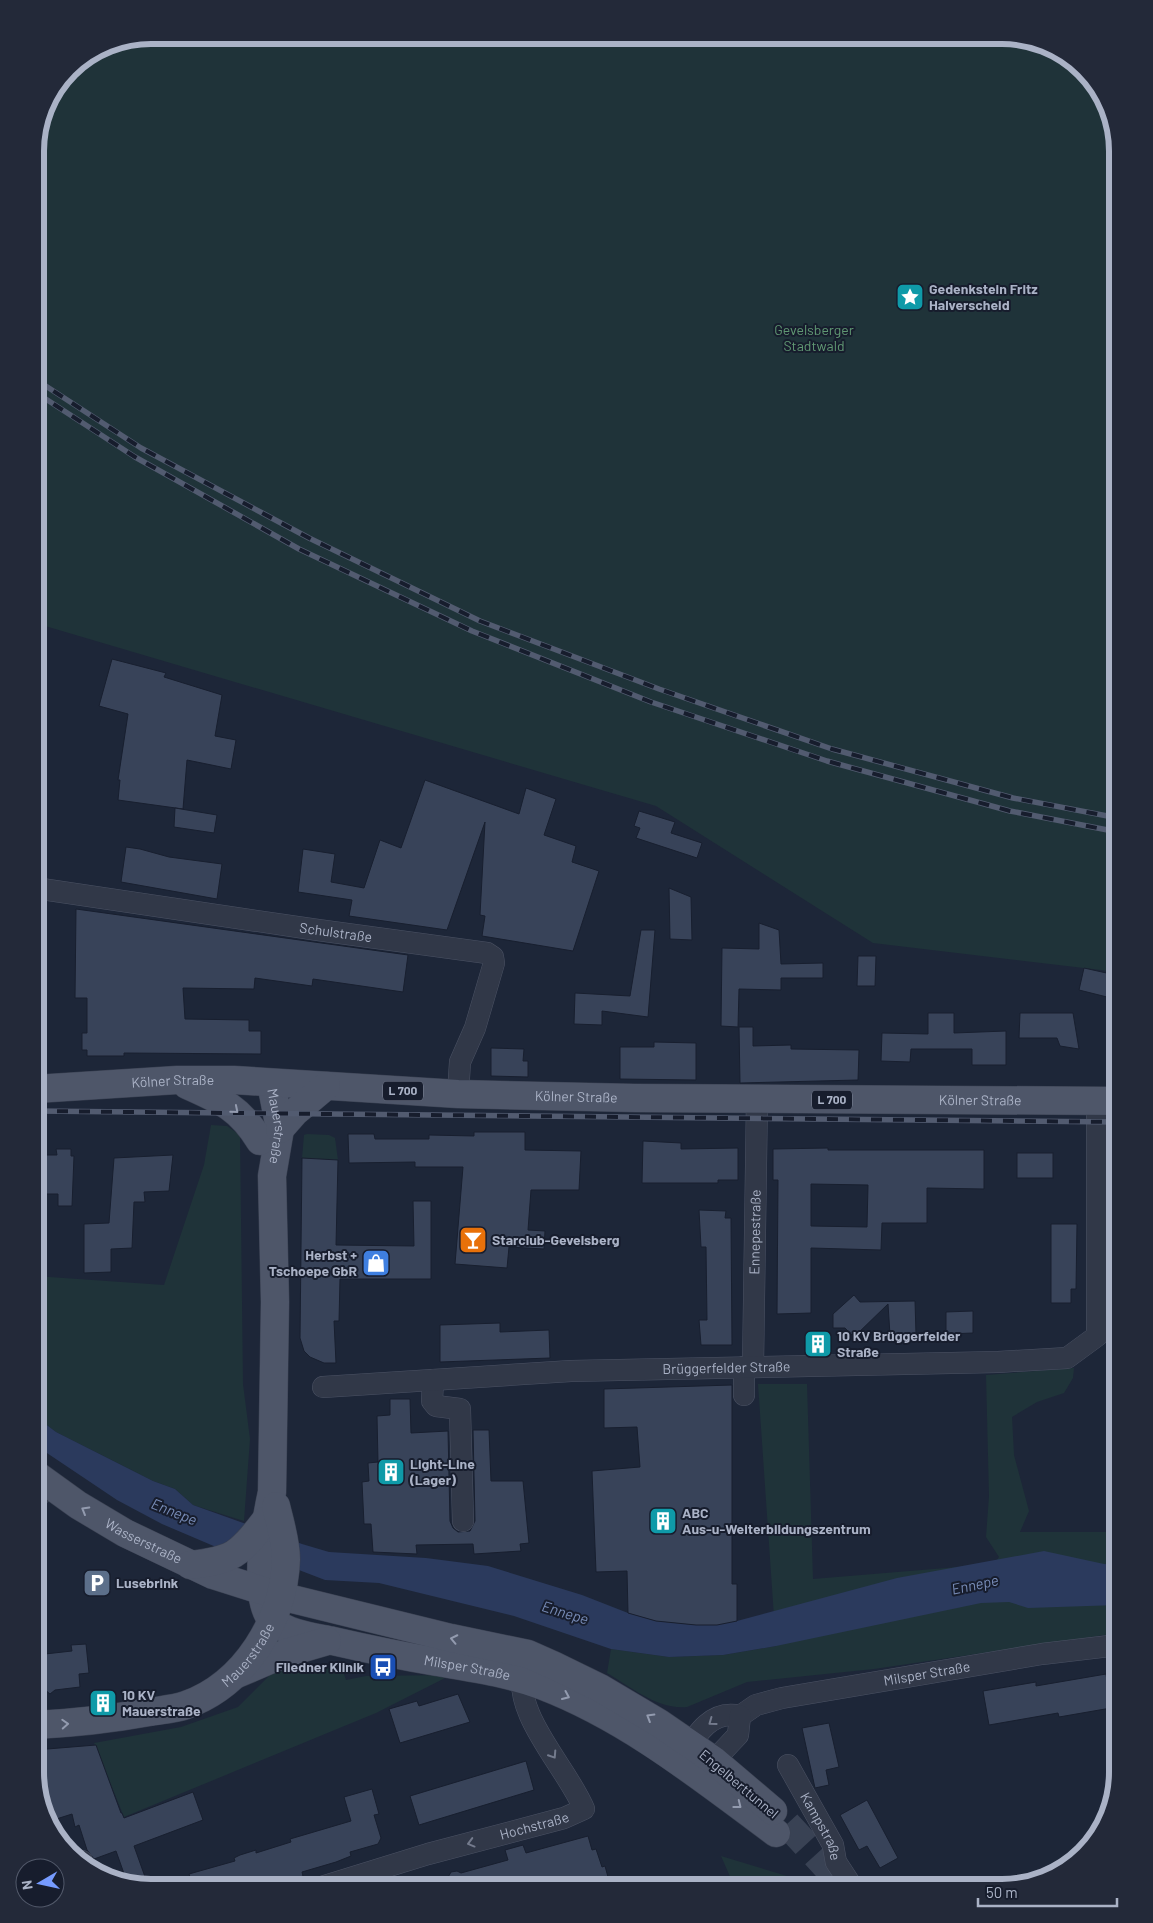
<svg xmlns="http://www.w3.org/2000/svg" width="1153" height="1923" font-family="Barlow,sans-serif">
  <rect width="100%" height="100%" fill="#1d2638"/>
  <g fill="#1f3339">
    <polygon points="150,35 1011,35 1067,55 1106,100 1118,150 1118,972 873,943 656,806 35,623 35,143 44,106 69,69 106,44"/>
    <polygon points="211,1125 227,1126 240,1135 243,1384 250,1439 244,1521 193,1505 175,1489 153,1481 56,1432 35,1416 35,1276 164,1285 204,1165"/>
    <polygon points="307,1134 329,1135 335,1138 338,1160 302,1158 304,1135"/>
    <path d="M1074,1368L1073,1378L1064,1393L1037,1402L1012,1417L1014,1455L1029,1511L1020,1532H1118V1633L874,1669L747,1682L687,1707C658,1710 631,1687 607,1673L611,1649L669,1657L723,1655L776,1646L758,1384H807L813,1579L994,1564L999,1557L986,1537L989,1496L986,1375Z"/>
    <polygon points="296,1665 342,1668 346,1680 366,1676 451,1675 376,1713 124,1817 94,1743 181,1727 238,1707 270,1675"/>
    <polygon points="721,1856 827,1888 735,1888"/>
  </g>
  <polygon fill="#2b3a5d" points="35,1416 56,1432 153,1481 175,1489 193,1505 302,1544 329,1552 426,1558 488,1566 582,1595 628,1613 656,1621 696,1625 737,1621 897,1578 1044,1551 1104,1564 1118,1565 1118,1605 1028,1608 1009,1602 981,1603 776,1646 723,1655 669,1657 611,1649 514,1616 379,1583 325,1580 231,1544 216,1547 162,1524 117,1500 35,1445"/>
  <g fill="#384359" stroke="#181f2f" fill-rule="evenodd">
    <polygon points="112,659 166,673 164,677 222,695 215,736 236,740 231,769 187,760 183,809 118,800 120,780 118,780 128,714 99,706"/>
    <polygon points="425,780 519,814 526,788 556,799 544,835 576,846 572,862 599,871 573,951 482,936 485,916 480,915 485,822 447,930 349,916 352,900 298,892 303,849 335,854 331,882 364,888 380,840 401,848"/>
    <polygon points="175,808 217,815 214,833 174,827"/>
    <polygon points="639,811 675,822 671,833 702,843 697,858 636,838 640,828 634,826"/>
    <polygon points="126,847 140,849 169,857 222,864 217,899 121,882"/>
    <polygon points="669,888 691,897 692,940 670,939"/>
    <polygon points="76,909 408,955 403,992 313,979 312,986 255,978 254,989 183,988 185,1019 249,1020 249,1031 261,1031 261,1054 124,1053 124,1056 87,1056 87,1050 82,1050 82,1033 87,1033 87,998 75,998"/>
    <polygon points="759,923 779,930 781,964 823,963 823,978 781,978 781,990 739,989 738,1027 721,1026 722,948 759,949"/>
    <polygon points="641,930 655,930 648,1017 602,1011 602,1025 574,1024 575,993 630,996"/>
    <polygon points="858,956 876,956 875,986 857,986"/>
    <polygon points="1084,968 1111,974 1107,997 1079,990"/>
    <polygon points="928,1013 954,1013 954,1033 1006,1031 1006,1065 972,1065 972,1049 911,1049 910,1062 881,1061 882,1033 928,1034"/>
    <polygon points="1020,1013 1073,1013 1079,1049 1060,1046 1057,1038 1019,1038"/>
    <polygon points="739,1027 753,1027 753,1046 791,1045 791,1049 859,1050 858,1080 740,1083"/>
    <polygon points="654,1042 696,1043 696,1080 620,1079 620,1047 654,1047"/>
    <polygon points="491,1048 524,1049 523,1061 528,1061 528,1077 491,1076"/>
    <polygon points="474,1132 525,1132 525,1150 581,1151 579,1190 531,1190 528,1230 545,1231 544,1249 509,1247 507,1268 455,1264 463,1167 415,1167 415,1162 349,1163 348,1134 374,1134 375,1139 429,1139 429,1135 474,1136"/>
    <polygon points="643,1141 681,1143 681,1149 738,1148 738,1180 718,1180 718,1183 642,1183"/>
    <path d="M828,1148V1150H984V1189L927,1188V1223H882L881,1250L811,1248V1313L777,1314L778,1180H773V1149ZM811,1184L868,1185L867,1227L811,1226Z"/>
    <polygon points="56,1149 71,1149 71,1156 74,1156 72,1206 58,1206 58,1194 45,1194 45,1189 35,1189 35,1168 39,1168 39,1155 57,1155"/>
    <rect x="1017" y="1153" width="36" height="25"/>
    <polygon points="173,1155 169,1191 144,1192 145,1202 134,1202 132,1248 111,1249 111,1272 84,1273 84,1224 109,1223 114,1158"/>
    <polygon points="302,1158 338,1160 336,1245 414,1246 413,1201 431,1201 431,1279 340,1279 339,1321 334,1321 336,1363 324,1363 310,1357 304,1351 300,1338"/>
    <polygon points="699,1210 726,1211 725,1218 731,1218 732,1345 701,1345 699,1320 707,1320 706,1247 701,1247"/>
    <polygon points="1051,1224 1077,1224 1076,1289 1071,1289 1071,1303 1051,1303"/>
    <polygon points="854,1295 860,1302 915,1301 916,1334 890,1335 888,1304 854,1337 845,1328 833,1328 833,1314"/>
    <polygon points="973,1311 973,1333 946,1334 946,1312"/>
    <polygon points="500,1323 500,1332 549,1330 550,1358 440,1362 440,1325"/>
    <polygon points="732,1385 732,1584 737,1584 737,1621 717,1625 696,1625 656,1621 628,1613 627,1571 596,1572 592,1471 640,1467 637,1427 604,1428 604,1389"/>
    <polygon points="390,1399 410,1399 411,1433 448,1431 450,1521 453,1528 458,1532 470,1531 475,1521 473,1430 489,1430 491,1481 523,1481 529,1543 520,1544 521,1551 474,1554 473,1544 416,1545 417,1554 373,1552 371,1524 364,1524 362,1482 369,1481 368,1463 378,1462 377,1416 390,1415"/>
    <polygon points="86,1644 89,1673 79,1674 80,1687 55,1690 50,1694 38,1684 36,1655 72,1651 71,1645"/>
    <polygon points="1106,1674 1111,1708 1059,1717 1058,1713 989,1725 983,1691 1036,1682 1036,1686"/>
    <polygon points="458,1694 470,1722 400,1743 389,1709 417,1701 419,1706"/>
    <polygon points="829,1723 839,1767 826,1770 829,1785 815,1788 802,1728"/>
    <polygon points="96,1745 121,1813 122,1813 124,1818 193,1792 203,1820 134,1846 149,1888 127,1882 116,1851 94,1859 87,1850 79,1825 75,1827 72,1814 47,1822 35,1773 35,1750"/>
    <polygon points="526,1761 534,1790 419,1825 410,1796"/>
    <polygon points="372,1789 379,1814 374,1815 381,1838 378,1844 350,1852 351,1856 336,1862 302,1872 303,1876 263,1888 194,1888 189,1874 235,1861 234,1858 240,1855 256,1850 256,1853 291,1842 290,1839 351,1821 344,1797"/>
    <polygon points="867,1800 898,1858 880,1868 867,1846 859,1850 840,1815"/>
    <polygon points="588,1836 592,1850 596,1849 602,1867 605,1866 611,1888 442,1888 451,1872 457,1871 461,1873 508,1860 505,1850 523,1845 526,1853"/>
  </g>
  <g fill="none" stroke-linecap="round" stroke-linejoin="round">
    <polyline stroke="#394254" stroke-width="28" stroke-dasharray="28 14" stroke-linecap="butt" points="787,1824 846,1888"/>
    <defs>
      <g id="minor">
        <path id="s1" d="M35,888L318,930L487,953L493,957L494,963L475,1028L460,1062L458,1094"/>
        <polyline points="744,1367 744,1395"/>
        <path id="s2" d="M753,1367L757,1098"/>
        <polyline points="433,1380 432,1401 436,1406 460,1409 463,1521"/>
        <path id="s3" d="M323,1387L571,1371L998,1362L1067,1358L1097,1336V1101"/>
        <polyline points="35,1495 55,1488"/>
        <path id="s4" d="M682,1757C696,1735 711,1709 740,1716L756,1705L782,1698L1042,1654L1118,1645"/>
        <path id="s5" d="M788,1765L833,1845L836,1862L853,1888"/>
        <polyline points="704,1771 738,1735 740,1716"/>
        <polyline points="82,1861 84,1867"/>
        <path id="s6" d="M318,1888L428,1854L564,1818L584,1809C567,1767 510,1713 524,1666"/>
      </g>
      <g id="major">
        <path id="s7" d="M271,1083L280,1129L272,1176L275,1302L272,1492C266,1520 250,1600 273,1621C288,1634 314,1637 333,1641C368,1649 402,1656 437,1662C473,1668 509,1673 543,1686C629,1719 703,1779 776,1833"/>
        <path d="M187,1085C221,1100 240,1108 260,1141"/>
        <path id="s8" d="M35,1089L177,1080H234L458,1094L635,1098L1118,1101"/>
        <polyline points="280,1129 295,1112 326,1086"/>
        <path id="s9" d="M35,1474L78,1505L125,1533L213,1575L280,1596L451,1638L528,1654L555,1666L600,1688L659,1723L713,1760L773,1811"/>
        <path d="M190,1565C233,1560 239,1555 265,1521"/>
        <polyline points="237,1674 286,1653 327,1641"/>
        <path id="s10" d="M35,1725C74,1723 111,1719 149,1712C161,1710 175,1709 186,1705C245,1684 284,1620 286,1559C286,1542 280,1523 276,1506"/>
      </g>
    </defs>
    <use href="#minor" stroke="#4b5264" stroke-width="22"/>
    <use href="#major" stroke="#3a4152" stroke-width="29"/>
    <use href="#minor" stroke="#313848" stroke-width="21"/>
    <use href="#major" stroke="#4e5669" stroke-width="28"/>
    <defs>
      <g id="rail">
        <polyline points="35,379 141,448 309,538 480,621 659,689 832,749 1013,798 1118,818"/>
        <polyline points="35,392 135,457 299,549 472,631 651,702 827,761 1010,811 1118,832"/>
        <polyline points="35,1111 1118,1122"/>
      </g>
    </defs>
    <use href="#rail" stroke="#525b70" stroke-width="5.5"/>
    <use href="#rail" stroke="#171d2d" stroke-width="4" stroke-dasharray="11" stroke-linecap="butt"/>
  </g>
  <defs><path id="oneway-chevron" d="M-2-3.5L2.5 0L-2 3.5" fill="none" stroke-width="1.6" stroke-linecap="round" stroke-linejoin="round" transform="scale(1.25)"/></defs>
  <g stroke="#939baf">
    <use href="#oneway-chevron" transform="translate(235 1110) rotate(40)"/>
    <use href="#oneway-chevron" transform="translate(85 1510) rotate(-150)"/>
    <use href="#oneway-chevron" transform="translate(454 1639) rotate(-168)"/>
    <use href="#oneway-chevron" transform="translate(566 1696) rotate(24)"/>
    <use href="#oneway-chevron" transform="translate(650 1717) rotate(-149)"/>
    <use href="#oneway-chevron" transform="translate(65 1724) rotate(-3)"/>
    <use href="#oneway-chevron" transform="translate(738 1805) rotate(38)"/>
  </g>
  <g stroke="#747b8d">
    <use href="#oneway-chevron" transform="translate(712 1722) rotate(144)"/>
    <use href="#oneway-chevron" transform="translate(553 1755) rotate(57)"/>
    <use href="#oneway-chevron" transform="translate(471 1843) rotate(165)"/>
  </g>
  <defs>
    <symbol id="sight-square" viewBox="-11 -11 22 22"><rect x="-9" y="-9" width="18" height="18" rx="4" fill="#0f9aa8" stroke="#171d2d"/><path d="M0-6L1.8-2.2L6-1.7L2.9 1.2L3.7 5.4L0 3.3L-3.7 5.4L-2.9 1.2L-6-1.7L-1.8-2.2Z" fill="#fff"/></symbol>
    <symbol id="bar-square" viewBox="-11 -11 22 22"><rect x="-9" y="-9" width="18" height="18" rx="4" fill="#e8710a" stroke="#171d2d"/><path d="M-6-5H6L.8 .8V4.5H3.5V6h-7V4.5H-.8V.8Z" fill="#fff"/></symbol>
    <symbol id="shop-square" viewBox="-11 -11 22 22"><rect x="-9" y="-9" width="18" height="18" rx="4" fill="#3f7fe0" stroke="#171d2d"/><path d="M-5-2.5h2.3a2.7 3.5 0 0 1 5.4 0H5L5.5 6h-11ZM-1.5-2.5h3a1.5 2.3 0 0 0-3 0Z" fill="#fff"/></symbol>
    <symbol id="building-square" viewBox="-11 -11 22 22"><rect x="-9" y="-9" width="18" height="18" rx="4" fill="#0f9aa8" stroke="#171d2d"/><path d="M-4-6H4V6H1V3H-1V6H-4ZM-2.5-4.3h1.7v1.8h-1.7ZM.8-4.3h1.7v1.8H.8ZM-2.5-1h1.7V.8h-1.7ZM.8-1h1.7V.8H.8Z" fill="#fff"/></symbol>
    <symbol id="parking-square" viewBox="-11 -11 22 22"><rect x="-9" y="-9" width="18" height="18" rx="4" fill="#5c6f8a" stroke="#171d2d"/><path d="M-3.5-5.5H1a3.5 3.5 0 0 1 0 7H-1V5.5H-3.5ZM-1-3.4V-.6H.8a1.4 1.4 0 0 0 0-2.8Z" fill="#fff"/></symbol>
    <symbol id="bus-square" viewBox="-11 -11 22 22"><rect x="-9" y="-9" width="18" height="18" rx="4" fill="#1a4fb4" stroke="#171d2d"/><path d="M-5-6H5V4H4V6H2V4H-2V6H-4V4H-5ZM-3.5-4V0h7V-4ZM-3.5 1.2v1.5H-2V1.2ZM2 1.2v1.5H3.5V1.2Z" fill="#fff"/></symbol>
  </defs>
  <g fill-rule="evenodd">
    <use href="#sight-square" x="894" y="281" width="32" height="32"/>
    <use href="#bar-square" x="457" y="1224" width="32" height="32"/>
    <use href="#shop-square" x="360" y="1247" width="32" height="32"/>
    <use href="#building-square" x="802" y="1328" width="32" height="32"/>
    <use href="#building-square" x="375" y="1456" width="32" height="32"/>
    <use href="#building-square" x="647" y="1505" width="32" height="32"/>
    <use href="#parking-square" x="81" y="1567" width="32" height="32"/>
    <use href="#bus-square" x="367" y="1651" width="32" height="32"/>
    <use href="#building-square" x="87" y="1687" width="32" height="32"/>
  </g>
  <g text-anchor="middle" stroke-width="4" stroke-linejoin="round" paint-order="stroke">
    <g fill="#171d2d" stroke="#7e8598" stroke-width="1">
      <rect x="383" y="1081.5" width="40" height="19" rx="4"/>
      <rect x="812" y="1090.5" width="40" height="19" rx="4"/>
    </g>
    <g font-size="12" font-weight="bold" fill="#aab2c6">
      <text x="403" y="1095">L 700</text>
      <text x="832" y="1104">L 700</text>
    </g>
    <g font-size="14" font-weight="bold" fill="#aab2c6" stroke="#171d2d" text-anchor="start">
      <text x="929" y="294">Gedenkstein Fritz<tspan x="929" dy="16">Halverscheid</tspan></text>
      <text x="492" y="1245">Starclub-Gevelsberg</text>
      <text x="357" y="1260" text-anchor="end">Herbst +<tspan x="357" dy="16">Tschoepe GbR</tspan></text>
      <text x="837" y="1341">10 KV Brüggerfelder<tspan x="837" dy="16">Straße</tspan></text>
      <text x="410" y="1469">Light-Line<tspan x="410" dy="16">(Lager)</tspan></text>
      <text x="682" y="1518">ABC<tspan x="682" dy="16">Aus-u-Weiterbildungszentrum</tspan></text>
      <text x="116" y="1588">Lusebrink</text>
      <text x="364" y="1672" text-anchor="end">Fliedner Klinik</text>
      <text x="122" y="1700">10 KV<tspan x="122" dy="16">Mauerstraße</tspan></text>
    </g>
    <g font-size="14" fill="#609873" stroke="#171d2d">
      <text x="814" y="335">Gevelsberger<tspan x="814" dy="16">Stadtwald</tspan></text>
    </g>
    <g font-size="14" fill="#aab2c6" stroke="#171d2d">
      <text dy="5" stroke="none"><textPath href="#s1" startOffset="304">Schulstraße</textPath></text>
      <text dy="5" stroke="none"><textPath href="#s8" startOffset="138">Kölner Straße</textPath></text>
      <text dy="5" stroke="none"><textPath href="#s8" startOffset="542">Kölner Straße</textPath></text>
      <text dy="5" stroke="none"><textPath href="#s8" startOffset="946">Kölner Straße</textPath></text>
      <text dy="5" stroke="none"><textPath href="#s7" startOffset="44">Mauerstraße</textPath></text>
      <text dy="5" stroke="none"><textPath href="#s2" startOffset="135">Ennepestraße</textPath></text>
      <text dy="5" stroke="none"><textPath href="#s3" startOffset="404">Brüggerfelder Straße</textPath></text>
      <text dy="5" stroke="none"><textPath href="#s9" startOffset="128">Wasserstraße</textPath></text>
      <text dy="5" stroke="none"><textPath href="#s10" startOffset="234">Mauerstraße</textPath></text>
      <text dy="5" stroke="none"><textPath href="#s7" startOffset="744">Milsper Straße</textPath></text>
      <text dy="5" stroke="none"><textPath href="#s4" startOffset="270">Milsper Straße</textPath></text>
      <text transform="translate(739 1784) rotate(40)" y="5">Engelberttunnel</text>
      <text dy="5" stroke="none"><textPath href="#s6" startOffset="225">Hochstraße</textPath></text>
      <text dy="5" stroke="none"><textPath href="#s5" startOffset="70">Kampstraße</textPath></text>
    </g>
    <g font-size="15" font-style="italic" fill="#778bb6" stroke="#171d2d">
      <text transform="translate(174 1512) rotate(22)" y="5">Ennepe</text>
      <text transform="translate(975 1585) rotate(-12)" y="5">Ennepe</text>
      <text transform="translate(565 1613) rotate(17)" y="5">Ennepe</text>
    </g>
  </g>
  <path d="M0 0H1153V1923H0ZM151 44H1002A107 107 0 0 1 1109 151V1772A107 107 0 0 1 1002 1879H151A107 107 0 0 1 44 1772V151A107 107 0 0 1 151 44Z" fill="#232939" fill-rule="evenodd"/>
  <path fill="none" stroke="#aab2c6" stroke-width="6" d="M151 44H1002A107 107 0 0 1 1109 151V1772A107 107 0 0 1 1002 1879H151A107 107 0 0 1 44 1772V151A107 107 0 0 1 151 44Z"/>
  <g transform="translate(40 1883) rotate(261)"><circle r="24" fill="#171d2d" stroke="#52596a"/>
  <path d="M0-4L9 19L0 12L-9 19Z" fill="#769bff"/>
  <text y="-8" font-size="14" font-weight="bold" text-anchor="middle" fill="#aab2c6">N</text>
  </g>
  <path d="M978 1898v8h139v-8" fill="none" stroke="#aab2c6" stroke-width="2.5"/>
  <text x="986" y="1898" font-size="15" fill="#aab2c6" stroke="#171d2d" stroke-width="4" paint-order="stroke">50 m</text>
</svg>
